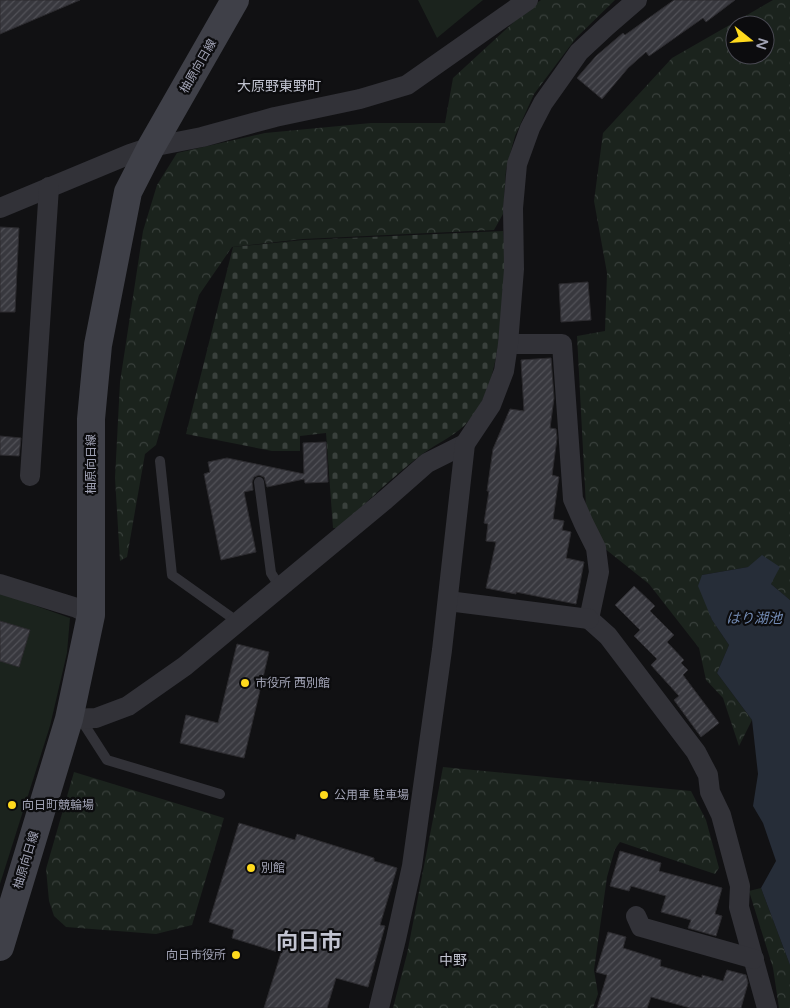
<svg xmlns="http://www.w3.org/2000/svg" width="790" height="1008" font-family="'Varela Round','Noto Sans JP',sans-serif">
  <defs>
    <pattern id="forest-crowns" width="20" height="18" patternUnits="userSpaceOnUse" patternTransform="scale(1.25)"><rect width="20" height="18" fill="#1b231d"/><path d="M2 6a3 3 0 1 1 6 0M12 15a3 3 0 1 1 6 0" fill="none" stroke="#39403c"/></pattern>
    <pattern id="cemetery-stones" width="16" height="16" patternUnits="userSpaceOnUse" patternTransform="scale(1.25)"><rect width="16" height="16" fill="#1b231d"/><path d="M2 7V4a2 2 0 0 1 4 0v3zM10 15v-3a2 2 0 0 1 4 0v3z" fill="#39403c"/></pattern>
    <pattern id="building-hatch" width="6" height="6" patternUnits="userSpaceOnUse" patternTransform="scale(1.25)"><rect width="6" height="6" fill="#38383e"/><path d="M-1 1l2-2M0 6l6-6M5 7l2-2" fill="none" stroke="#525258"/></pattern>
  </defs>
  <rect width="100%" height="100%" fill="#111113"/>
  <g fill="url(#forest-crowns)" fill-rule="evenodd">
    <polygon points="541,0 615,0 576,38 534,94 515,136 506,169 503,214 494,230 303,239 232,247 199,295 156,445 145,454 127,557 120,561 115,478 120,382 143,231 157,185 177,153 265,133 371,123 445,123 453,78 529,8"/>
    <path d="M773,0H790V600L771,584L748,567L702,575L712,620L729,645L717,673L752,720L739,746L723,698L706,680L699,648L649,584L599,544L586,507L577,336L605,331L607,273L594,201L603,133L672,58ZM735,25H765V55H735Z"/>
    <polygon points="443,767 691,791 706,820 719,868 715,874 620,842 615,849 607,877 594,970 598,994 593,1008 393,1008 407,954"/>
    <polygon points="74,772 224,818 192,925 156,934 66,927 54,916 49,901 46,869"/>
    <polygon points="761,888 790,965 790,1008 779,1008 773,968 749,891"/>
  </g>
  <path fill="url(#cemetery-stones)" d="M503,231C504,243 506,254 506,265C506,278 504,291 502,303C499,342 496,388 470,419C458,435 437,443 421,455C392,477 366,503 339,528H333L326,433L300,436V451H272L186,434L233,247L303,240Z"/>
  <g fill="#1b231d">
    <polygon points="418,0 483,0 437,38"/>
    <polygon points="0,593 70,618 67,653 50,726 0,884"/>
  </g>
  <polygon fill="#262d38" points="762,555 780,567 771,584 790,600 790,965 761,888 776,861 763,823 753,806 758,774 752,720 717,673 729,645 712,620 698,586 702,575 748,567"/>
  <g fill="url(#building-hatch)" stroke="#2c2b2f">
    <polygon points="0,0 80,0 0,34"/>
    <polygon points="674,0 735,0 706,22 703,18 649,56 646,52 628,68 602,99 577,78 596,56 623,33 625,35"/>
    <polygon points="0,227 19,228 15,312 0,312"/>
    <polygon points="588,282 591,320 561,322 559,284"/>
    <polygon points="551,358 554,398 550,428 556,429 557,438 552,475 559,477 553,519 564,521 562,530 571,532 566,558 584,562 576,604 516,592 516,594 486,588 496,542 486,541 488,524 484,523 489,491 487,491 493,449 510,409 524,411 521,360"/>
    <polygon points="0,436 21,438 19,456 0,455"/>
    <polygon points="326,442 328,482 305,483 304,479 267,487 264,477 259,475 254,477 252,482 253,490 244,492 256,552 221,560 204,474 210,472 208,462 227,458 304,474 303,443"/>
    <polygon points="634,586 655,606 650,611 674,635 667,642 684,660 681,663 688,670 683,675 719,723 701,737 674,700 679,696 651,665 657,659 634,636 640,630 615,605"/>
    <polygon points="0,621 30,630 19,667 0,661"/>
    <polygon points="237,644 269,652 244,758 180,743 186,715 218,723"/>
    <polygon points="239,823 295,840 297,834 374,858 374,861 397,868 380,925 385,926 368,987 336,978 327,1008 264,1008 281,953 232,938 234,930 209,922"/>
    <polygon points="620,851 661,863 659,871 722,888 715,914 722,916 716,936 688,928 691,920 661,912 666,896 631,886 629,891 610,886"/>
    <polygon points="608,932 626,937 623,948 661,960 660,966 702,978 702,975 723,981 727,970 746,975 748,983 741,1008 690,1008 651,997 647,1008 597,1008 607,975 596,972"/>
  </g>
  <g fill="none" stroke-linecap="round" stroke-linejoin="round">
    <g stroke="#323238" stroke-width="10">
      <polyline points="160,461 172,575 238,622"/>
      <polyline points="259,482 271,573 280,587"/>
      <polyline points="80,718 107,760 220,794"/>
    </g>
    <g stroke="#323238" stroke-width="20">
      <polyline points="0,208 130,154 151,147 202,137 275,117 360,99 407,85 528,0"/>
      <polyline points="508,344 562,344 573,499 584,524 596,548 599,572 589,619 608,636 696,752 708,775 710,792 721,815 740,886 739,907 767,1008"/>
      <polyline points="30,476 49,187"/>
      <polyline points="0,584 77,608 91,615"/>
      <polyline points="448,601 589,619"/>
      <polyline points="69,719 96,718 128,706 185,666 385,500 427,463 465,444"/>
      <polyline points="636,916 641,927 754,959"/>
      <polyline points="379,1008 396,939 412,866 442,650 465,444 491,405 504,371 508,344 514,269 513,208 517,164 530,128 543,103 560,79 579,52 607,26 637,0"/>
    </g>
    <polyline stroke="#3f4048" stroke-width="28" points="0,947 69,719 91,615 91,419 98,345 128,192 151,147 235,0"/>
  </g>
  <g fill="#ffda1d" stroke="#0c0c0e" stroke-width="2">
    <circle cx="245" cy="683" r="5"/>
    <circle cx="324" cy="795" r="5"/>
    <circle cx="12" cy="805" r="5"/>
    <circle cx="251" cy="868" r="5"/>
    <circle cx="236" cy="955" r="5"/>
  </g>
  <g text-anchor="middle" stroke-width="4.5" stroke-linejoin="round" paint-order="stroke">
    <g font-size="12" fill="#a1a3b5" stroke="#0c0c0e">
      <text transform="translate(198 66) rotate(-60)" y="4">柚原向日線</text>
      <text transform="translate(91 464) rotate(-90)" y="4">柚原向日線</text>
      <text transform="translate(26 860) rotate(-73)" y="4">柚原向日線</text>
    </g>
    <g font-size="12" fill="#a1a3b5" stroke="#0c0c0e" text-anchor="start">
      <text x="255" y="687">市役所 西別館</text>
      <text x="334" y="799">公用車 駐車場</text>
      <text x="22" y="809">向日町競輪場</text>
      <text x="261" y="872">別館</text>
      <text x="226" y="959" text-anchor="end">向日市役所</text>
    </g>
    <g font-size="14" fill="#c2c4d1" stroke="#0c0c0e">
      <text x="279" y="91">大原野東野町</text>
      <text x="453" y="965">中野</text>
    </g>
    <g font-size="14" font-style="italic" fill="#738bb4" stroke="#0c0c0e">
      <text x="754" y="623">はり湖池</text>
    </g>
    <g font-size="22" font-weight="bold" fill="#c2c4d1" stroke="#0c0c0e">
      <text x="309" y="949">向日市</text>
    </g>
  </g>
  <g transform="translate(750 40) rotate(107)"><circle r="24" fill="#0c0c0e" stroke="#484851"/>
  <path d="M0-4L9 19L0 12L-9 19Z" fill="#ffda1d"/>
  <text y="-8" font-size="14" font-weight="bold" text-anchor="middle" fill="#a1a3b5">N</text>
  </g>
</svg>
